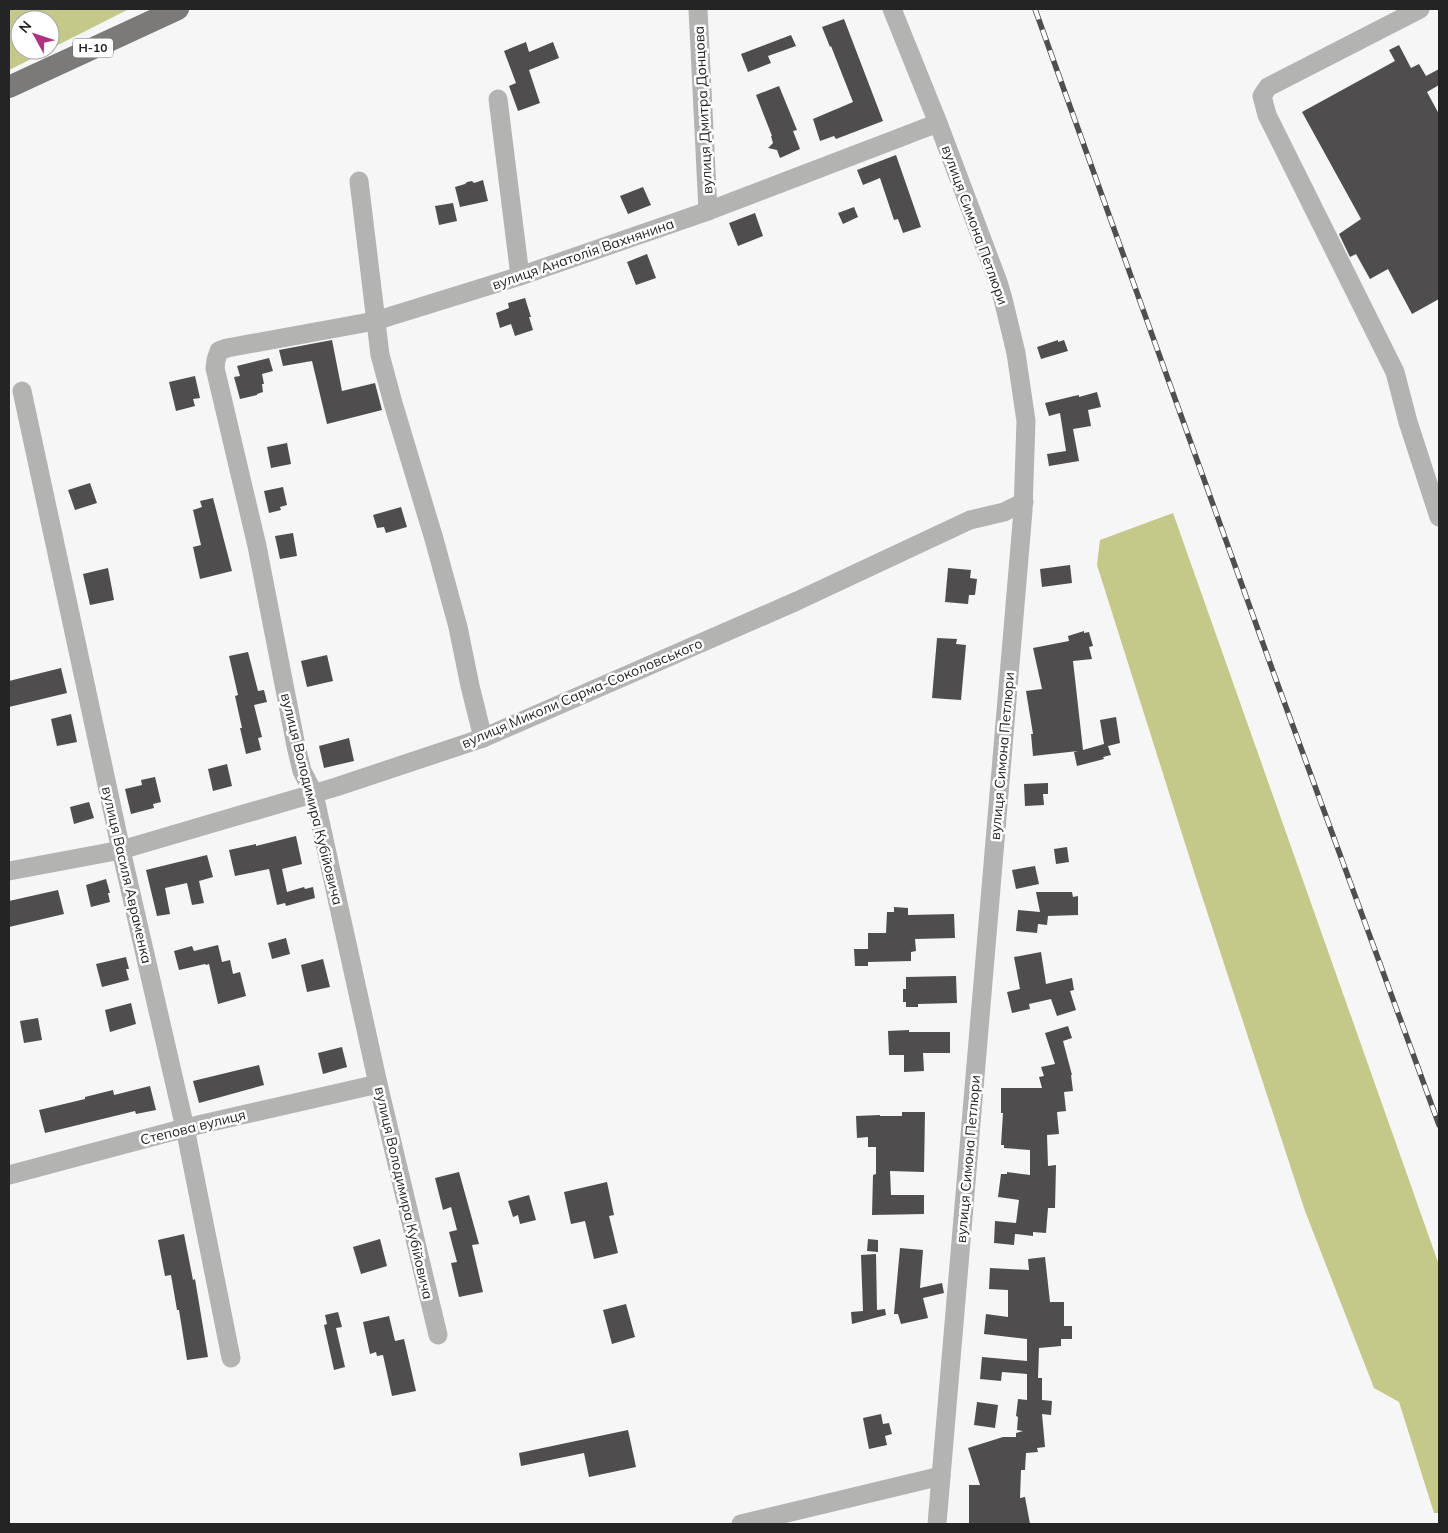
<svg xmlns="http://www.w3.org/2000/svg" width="1448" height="1533" font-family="Mulish,sans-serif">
  <rect width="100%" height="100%" fill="#f6f6f7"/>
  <g fill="#c4c888">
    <polygon points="9,9 129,9 50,49 50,20 20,20 20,50 49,50 9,70"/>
    <polygon points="1173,513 1439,1265 1439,1513 1434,1513 1399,1402 1374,1388 1305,1211 1196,878 1097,565 1100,540"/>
  </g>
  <g fill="#4f4d4d">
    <polygon points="844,19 883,121 836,139 834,136 820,141 813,119 853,102 831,46 830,47 822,27"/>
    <polygon points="791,35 796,46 768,56 771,63 748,72 741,54"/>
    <polygon points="526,42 529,52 553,42 559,58 529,70 540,103 518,111 509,86 516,83 504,51"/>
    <polygon points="1399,45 1411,68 1419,64 1426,76 1439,69 1439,85 1427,92 1439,114 1439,299 1412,314 1388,269 1370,279 1356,254 1350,257 1339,234 1361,219 1302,112 1395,61 1389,50"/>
    <polygon points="779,86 797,130 793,131 800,149 780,158 777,150 768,148 773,143 771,136 772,136 756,95"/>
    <polygon points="896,155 921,227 903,233 898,219 894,220 880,178 863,185 857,170"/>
    <polygon points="483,180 488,201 460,207 455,187 465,184 467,182 472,181 474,183"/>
    <polygon points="643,187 651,205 628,214 620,196"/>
    <polygon points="453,203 457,221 439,225 435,206"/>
    <polygon points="854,207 858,217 843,224 838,213"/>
    <polygon points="755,213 763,236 738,246 729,223"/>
    <polygon points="647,254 656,278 636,285 627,262"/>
    <polygon points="525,298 531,317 529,317 533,330 515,336 511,324 500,328 496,313 509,308 508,303"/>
    <polygon points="332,340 342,391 375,383 382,410 327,424 312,361 283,366 279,350"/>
    <polygon points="1058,340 1058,342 1064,340 1068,351 1041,359 1037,347"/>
    <polygon points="269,358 273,371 262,374 264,384 262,384 263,392 257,394 257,395 240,399 234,377 240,376 237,366"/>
    <polygon points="195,376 200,398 193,399 195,406 176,411 169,382"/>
    <polygon points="1097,392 1101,407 1088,410 1091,426 1073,429 1079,461 1049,466 1047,454 1066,451 1060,413 1049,416 1045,403 1074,396 1079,395 1079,397"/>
    <polygon points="287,443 291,464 271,468 267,447"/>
    <polygon points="90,483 97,503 75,510 68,490"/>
    <polygon points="283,487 287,505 280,507 281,510 269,513 264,491"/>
    <polygon points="213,498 232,571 200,579 193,547 201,545 193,510 202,507 200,501"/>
    <polygon points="401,507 407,527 386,533 384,527 377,528 373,515"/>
    <polygon points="293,533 297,556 280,559 275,536"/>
    <polygon points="1070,565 1072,583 1042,587 1040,569"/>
    <polygon points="108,568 114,600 90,605 83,574"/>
    <polygon points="948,568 971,570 970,578 977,579 975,595 969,595 968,604 945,602"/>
    <polygon points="1084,631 1084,633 1089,632 1093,646 1089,647 1092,659 1073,661 1083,750 1104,744 1100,720 1116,717 1120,743 1108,746 1111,755 1103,757 1104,759 1077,766 1074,752 1078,751 1033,756 1031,734 1033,734 1026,691 1042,689 1033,648 1069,641 1068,636"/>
    <polygon points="937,638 957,639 956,644 966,645 961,700 932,698"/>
    <polygon points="248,652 258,691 264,690 267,702 254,705 262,737 258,738 261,750 246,754 240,728 242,728 235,696 238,695 229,656"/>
    <polygon points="327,655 333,681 307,687 301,661"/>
    <polygon points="61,668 67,693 9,707 9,681"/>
    <polygon points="71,714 77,742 57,746 51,719"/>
    <polygon points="349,738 354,761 324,768 319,746"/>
    <polygon points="227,764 232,786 213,791 208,769"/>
    <polygon points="155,777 161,802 153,804 154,808 131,814 125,789 142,785 141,780"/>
    <polygon points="1048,783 1048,794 1043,794 1044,805 1025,806 1024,784"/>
    <polygon points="89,802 94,818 74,824 70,807"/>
    <polygon points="296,836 302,864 282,869 287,892 304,887 305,889 313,887 315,898 286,906 285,903 277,905 269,869 235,876 229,850 256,844 256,846"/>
    <polygon points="1067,847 1069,862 1056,864 1054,849"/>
    <polygon points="207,855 213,877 199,881 204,903 192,905 187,883 165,888 170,914 157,916 146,870"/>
    <polygon points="1035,866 1039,884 1016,889 1012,870"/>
    <polygon points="106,879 110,893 108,893 110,902 91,907 86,885"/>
    <polygon points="58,890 64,914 9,927 9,901"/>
    <polygon points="1036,892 1072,892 1073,897 1078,896 1078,915 1048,916 1047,925 1038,924 1037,933 1016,931 1018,910 1040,912"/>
    <polygon points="894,907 908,908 908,915 954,914 955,938 915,939 916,951 911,952 911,961 868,962 868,966 855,966 854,949 868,949 868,933 886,933 887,912 894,912"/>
    <polygon points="286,938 290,954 272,959 268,943"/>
    <polygon points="218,945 222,962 230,960 233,974 240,972 246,996 218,1004 209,964 206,965 205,964 179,970 174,951 192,946 194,951"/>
    <polygon points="1041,952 1046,984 1072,978 1074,990 1070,991 1076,1010 1057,1016 1051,999 1029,1004 1030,1009 1012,1013 1007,992 1020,989 1014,957"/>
    <polygon points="126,957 129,969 126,969 129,980 102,987 96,964"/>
    <polygon points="323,959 330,987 307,992 301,965"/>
    <polygon points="956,976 957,1003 918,1004 918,1007 906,1007 906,1002 903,1002 903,989 906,989 906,977"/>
    <polygon points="131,1003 136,1024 110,1032 105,1010"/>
    <polygon points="38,1018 42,1040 24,1043 20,1021"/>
    <polygon points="1068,1026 1072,1038 1063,1041 1072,1075 1071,1075 1073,1091 1064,1092 1066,1111 1057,1112 1059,1134 1047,1135 1048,1166 1056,1165 1055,1208 1048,1208 1046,1233 1033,1232 1033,1236 1015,1234 1014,1245 994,1243 995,1221 1016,1223 1019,1200 998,1197 1001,1174 1007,1174 1007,1172 1030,1175 1030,1150 1004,1148 1004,1145 1001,1145 1003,1113 1001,1113 1001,1088 1042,1088 1039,1077 1044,1076 1041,1067 1055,1064 1045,1033"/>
    <polygon points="909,1030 909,1032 950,1032 950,1053 923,1053 924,1071 904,1072 904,1055 889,1055 888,1031"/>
    <polygon points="342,1047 347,1067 323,1074 318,1053"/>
    <polygon points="259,1065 264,1085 199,1103 193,1081"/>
    <polygon points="150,1086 156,1110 136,1114 135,1111 45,1133 39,1110 85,1099 85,1097 113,1090 114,1095"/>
    <polygon points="902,1112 925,1112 924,1172 890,1171 891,1195 924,1195 924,1214 872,1215 873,1175 876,1174 876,1147 868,1147 868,1137 857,1138 856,1116 880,1115 880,1116 902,1116"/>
    <polygon points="459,1172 479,1244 472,1245 483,1292 459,1297 451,1263 457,1262 449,1232 457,1230 451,1207 443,1210 435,1178"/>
    <polygon points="607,1182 614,1215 609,1216 618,1253 594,1259 585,1221 571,1224 564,1192"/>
    <polygon points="529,1195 536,1220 520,1224 518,1215 513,1217 508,1201"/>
    <polygon points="184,1234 193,1280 195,1279 208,1357 187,1360 179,1310 177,1310 171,1275 165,1276 158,1240"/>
    <polygon points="380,1239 387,1266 361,1274 353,1247"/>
    <polygon points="868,1239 878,1240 878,1252 867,1251"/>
    <polygon points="900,1248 923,1250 920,1288 942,1283 944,1293 923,1298 928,1318 901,1324 898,1314 894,1314"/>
    <polygon points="876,1254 877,1310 885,1309 886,1315 852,1324 851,1312 863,1311 861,1255"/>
    <polygon points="1045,1257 1050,1302 1064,1302 1064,1326 1072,1326 1072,1339 1061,1339 1061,1346 1039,1348 1038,1378 1042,1378 1042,1400 1052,1401 1051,1415 1042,1414 1045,1447 1037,1448 1038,1452 1026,1453 1025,1470 1021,1470 1020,1498 1025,1497 1030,1524 969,1524 969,1485 980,1485 968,1448 1003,1437 1016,1437 1016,1433 1023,1431 1017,1430 1018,1417 1016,1416 1018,1399 1027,1400 1027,1374 1002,1372 1001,1381 980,1379 982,1357 1027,1361 1027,1339 984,1334 986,1314 1008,1317 1008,1290 989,1289 990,1268 1029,1270 1028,1259"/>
    <polygon points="626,1304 635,1337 612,1344 603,1310"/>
    <polygon points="338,1312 342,1327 336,1328 345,1367 334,1370 324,1325 327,1324 325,1315"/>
    <polygon points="389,1316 395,1341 404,1339 416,1391 392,1396 383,1355 377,1356 376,1352 370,1354 363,1322"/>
    <polygon points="977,1402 998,1405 995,1428 974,1425"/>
    <polygon points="881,1414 883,1424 889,1423 892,1434 885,1436 887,1445 869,1449 863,1418"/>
    <polygon points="628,1430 636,1467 589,1477 584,1453 521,1466 519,1453"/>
  </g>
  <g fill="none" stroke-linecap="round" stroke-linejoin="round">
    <g stroke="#b3b3b2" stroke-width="19">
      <polyline points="698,9 708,211"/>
      <polyline points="892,9 938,123 998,282 1003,299 1016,353 1026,421 1023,511 937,1524"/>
      <polyline points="1420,9 1268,87 1262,96 1267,115 1395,372 1408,422 1439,517"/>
      <polyline points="498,99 520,276"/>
      <polyline points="359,181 380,355 393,403 434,539 458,627 470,686 483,738"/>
      <polyline points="22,391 121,850 185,1128 231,1358"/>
      <polyline points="9,871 121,850 336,787 483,738 797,601 970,520 1004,512 1024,502"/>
      <polyline points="9,1175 185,1128 378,1084"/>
      <polyline points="438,1335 378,1084 314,794 302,771 296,746 257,546 215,368 216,360 219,351 227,348 375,321 520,276 708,211 938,123"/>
      <polyline points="741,1524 941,1476"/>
    </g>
    <polyline stroke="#7b7a79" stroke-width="22" points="9,87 178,9"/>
    <defs>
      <polyline id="rail" points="1035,9 1275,677 1439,1125"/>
    </defs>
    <use href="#rail" stroke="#4f4f50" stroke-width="5.5"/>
    <use href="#rail" stroke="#fff" stroke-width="4" stroke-dasharray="11" stroke-linecap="butt"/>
  </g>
  <g text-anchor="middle" stroke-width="5" stroke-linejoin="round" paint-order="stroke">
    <rect fill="#fff" stroke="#666" stroke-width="1" x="73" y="38.5" width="40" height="19" rx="4"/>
    <g font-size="12" font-weight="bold" fill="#242425">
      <text x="93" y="52">Н-10</text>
    </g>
    <g font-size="14" fill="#242425" stroke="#fff">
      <text transform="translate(703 110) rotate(-93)" y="5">вулиця Дмитра Донцова</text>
      <text transform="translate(975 225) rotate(70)" y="5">вулиця Симона Петлюри</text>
      <text transform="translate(583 254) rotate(-19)" y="5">вулиця Анатолія Вахнянина</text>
      <text transform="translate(582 693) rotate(-23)" y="5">вулиця Миколи Сарма-Соколовського</text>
      <text transform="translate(1002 756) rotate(-85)" y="5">вулиця Симона Петлюри</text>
      <text transform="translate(312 799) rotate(76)" y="5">вулиця Володимира Кубійовича</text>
      <text transform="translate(127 875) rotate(77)" y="5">вулиця Василя Авраменка</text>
      <text transform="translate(193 1127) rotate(-14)" y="5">Степова вулиця</text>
      <text transform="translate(968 1159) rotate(-85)" y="5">вулиця Симона Петлюри</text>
      <text transform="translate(404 1193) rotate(77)" y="5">вулиця Володимира Кубійовича</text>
    </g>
  </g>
  <rect width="1448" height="1533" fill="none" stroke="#242425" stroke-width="20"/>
  <g transform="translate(35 35) rotate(310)"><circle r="24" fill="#ffffff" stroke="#a7a7a8"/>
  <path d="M0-4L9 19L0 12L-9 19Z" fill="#b03382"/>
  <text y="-8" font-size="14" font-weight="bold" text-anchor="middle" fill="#242425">N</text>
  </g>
</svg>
